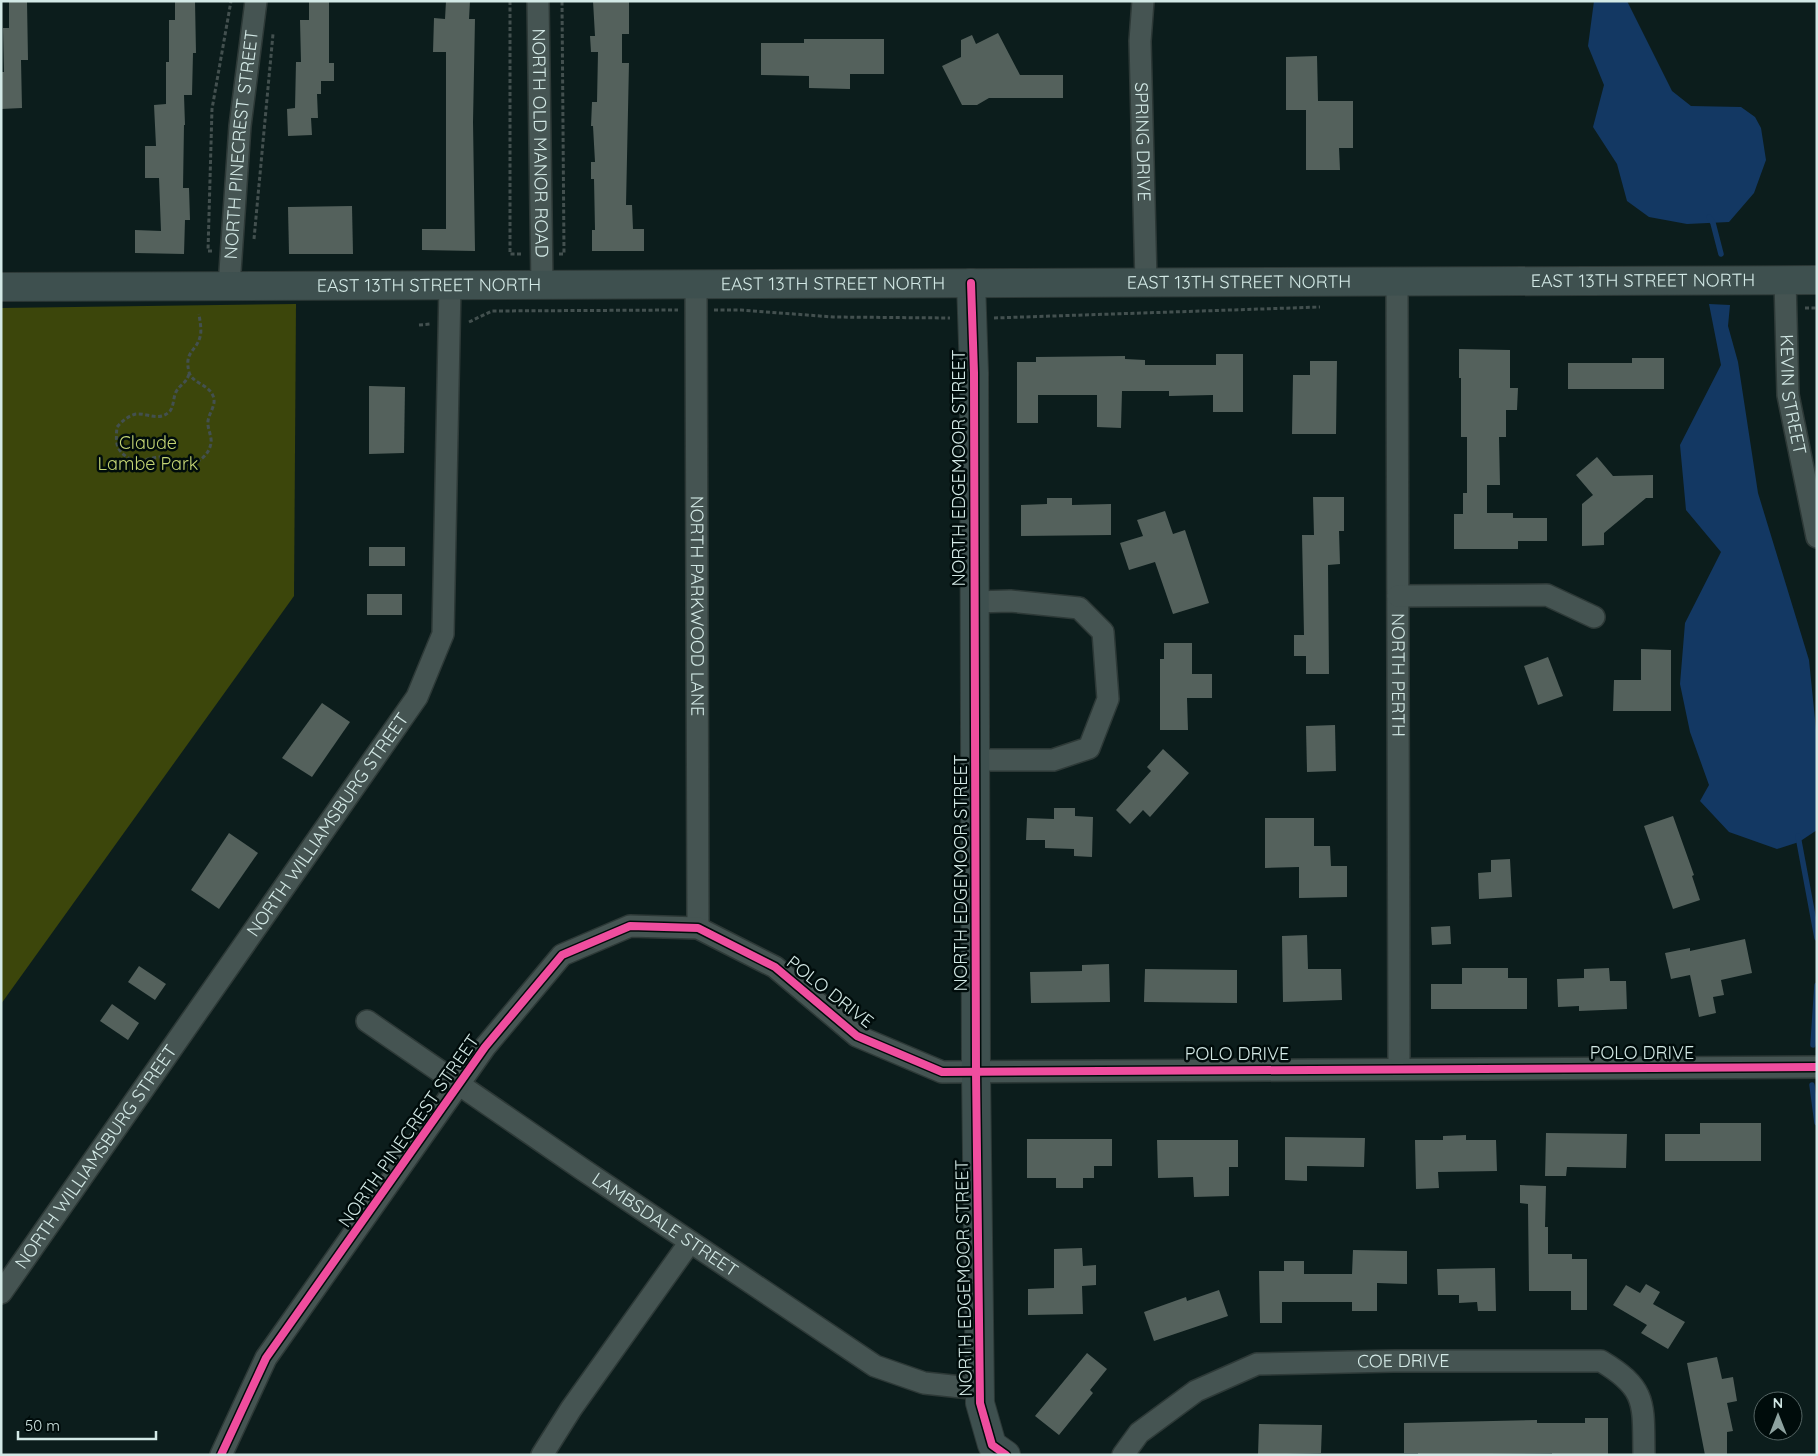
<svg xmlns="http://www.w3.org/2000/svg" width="1818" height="1456" font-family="Quicksand,sans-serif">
  <rect width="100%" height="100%" fill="#0c1d1c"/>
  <polygon fill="#3c460b" points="296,304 294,596 1,1004 1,308"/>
  <g fill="#133863">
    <polygon points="1594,1 1627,1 1672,91 1691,106 1741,107 1755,117 1761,128 1766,160 1754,193 1729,222 1687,224 1649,217 1627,201 1617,164 1593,127 1604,85 1588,46"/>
    <polygon points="1709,304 1730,305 1728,326 1738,362 1758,493 1809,660 1817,739 1817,830 1799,842 1777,849 1729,832 1700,801 1709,785 1690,732 1680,684 1685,623 1721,552 1686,510 1680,445 1721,365"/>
  </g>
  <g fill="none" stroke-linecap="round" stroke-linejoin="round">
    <g stroke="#133863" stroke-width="5.5">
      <polyline points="1709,217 1713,223 1721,254"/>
      <polyline points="1798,836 1817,938"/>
      <polyline points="1813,1045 1817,985"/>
      <polyline points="1812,1085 1817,1123"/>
    </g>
  </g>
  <g fill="#54615c">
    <polygon points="9,1 27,1 28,60 21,60 22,108 1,109 1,72 4,72 3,28 9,28"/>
    <polygon points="175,1 195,1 196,53 193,53 192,95 184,95 185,125 184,125 183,188 189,188 190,220 185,220 184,254 135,253 135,230 161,231 159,178 145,178 145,146 156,146 154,105 166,104 166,62 169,62 169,20 175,20"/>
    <polygon points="309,1 329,1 329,63 334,63 334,81 321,81 321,94 317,94 318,118 311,118 312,135 288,136 287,109 295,108 296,62 301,62 300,20 309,20"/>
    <polygon points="446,1 470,1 469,19 475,19 473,122 475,251 422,250 422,229 446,229 446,52 433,52 434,18 445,19"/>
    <polygon points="593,1 629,1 629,34 622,34 622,63 629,63 626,205 632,205 633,229 644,229 644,251 592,251 592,230 595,230 594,179 591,179 591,162 595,162 593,126 591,126 592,102 597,102 598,52 591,52 590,36 595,36"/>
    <polygon points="998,33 1020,75 1063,75 1063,98 989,98 977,105 962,105 942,66 961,57 961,40 972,35 976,44"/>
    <polygon points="804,39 884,39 884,74 850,74 850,89 809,88 809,76 761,75 761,43 804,43"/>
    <polygon points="1317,56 1318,101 1353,101 1353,148 1339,148 1340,170 1306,170 1306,110 1286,110 1286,57"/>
    <polygon points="352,206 353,254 289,254 288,207"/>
    <polygon points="1459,349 1510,350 1510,388 1518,388 1517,410 1506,410 1506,437 1499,437 1500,485 1487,485 1487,513 1513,513 1513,518 1547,518 1547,541 1518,541 1518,549 1454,549 1454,514 1463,514 1463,493 1467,493 1467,437 1461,437 1461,378 1459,378"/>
    <polygon points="1216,354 1243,354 1243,412 1213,412 1213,395 1169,396 1169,391 1122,391 1121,428 1097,427 1097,395 1038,395 1038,423 1017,423 1017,362 1036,362 1036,357 1125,356 1125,359 1145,360 1145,365 1216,365"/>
    <polygon points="1632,358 1664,358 1664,389 1568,389 1568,363 1632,363"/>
    <polygon points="1310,361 1337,361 1336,434 1292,434 1293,375 1310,375"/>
    <polygon points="369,386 405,387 404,453 369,454"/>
    <polygon points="1597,457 1613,476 1653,475 1653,498 1646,498 1604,533 1604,545 1582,546 1582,504 1593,495 1576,475"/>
    <polygon points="1313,497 1344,497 1344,531 1339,531 1340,564 1328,565 1329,674 1306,674 1306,656 1294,656 1294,635 1304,635 1302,535 1314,535"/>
    <polygon points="1047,498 1072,498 1072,505 1111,504 1111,535 1021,536 1021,505 1047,504"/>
    <polygon points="1165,511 1173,534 1185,530 1209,603 1173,614 1155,562 1129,570 1120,543 1143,536 1137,520"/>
    <rect x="369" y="547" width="36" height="19"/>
    <rect x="367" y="594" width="35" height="21"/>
    <polygon points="1164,643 1192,643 1192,674 1212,674 1212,698 1187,698 1188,730 1160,730 1160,659 1164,659"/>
    <polygon points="1641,649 1671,650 1671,711 1613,711 1614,680 1641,680"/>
    <polygon points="1548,657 1563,696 1538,705 1524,666"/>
    <polygon points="322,703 350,722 312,777 282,758"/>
    <polygon points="1335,725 1336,771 1307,772 1306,726"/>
    <polygon points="1163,749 1189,773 1150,817 1143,810 1130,824 1116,810 1151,771 1147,767"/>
    <polygon points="1054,808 1075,808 1075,816 1093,817 1092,857 1074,856 1074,849 1045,848 1045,840 1026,840 1027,818 1054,819"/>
    <polygon points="1673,816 1694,875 1692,876 1700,900 1673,909 1644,826"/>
    <polygon points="1265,818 1314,818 1314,846 1330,846 1331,866 1347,866 1347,897 1299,898 1299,867 1265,868"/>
    <polygon points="229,833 258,853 219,909 191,890"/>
    <polygon points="1510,859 1512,897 1479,899 1478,873 1491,872 1491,860"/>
    <polygon points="1450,926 1451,944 1432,945 1431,927"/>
    <polygon points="1307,935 1308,969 1341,969 1342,1000 1283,1002 1282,936"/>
    <polygon points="1745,939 1752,973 1721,980 1724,995 1713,997 1716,1013 1699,1017 1690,975 1671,979 1665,953 1690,948 1690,951"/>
    <polygon points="1109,964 1110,1002 1031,1003 1030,972 1082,971 1082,965"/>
    <polygon points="139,966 166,984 155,1000 128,982"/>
    <polygon points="1462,968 1508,968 1508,978 1527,978 1527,1009 1431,1009 1431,984 1462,984"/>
    <polygon points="1609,968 1610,981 1626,981 1627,1009 1579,1011 1579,1006 1558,1007 1557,979 1584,978 1584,969"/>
    <polygon points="1145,969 1237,970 1237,1003 1144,1002"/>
    <polygon points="112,1004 139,1023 128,1040 100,1021"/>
    <polygon points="1700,1123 1761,1123 1761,1161 1665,1161 1665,1134 1700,1134"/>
    <polygon points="1546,1133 1627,1134 1626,1168 1567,1167 1566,1176 1545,1176"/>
    <polygon points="1466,1135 1466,1140 1496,1140 1497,1171 1438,1172 1439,1188 1416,1189 1415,1140 1443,1140 1443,1136"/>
    <polygon points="1285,1137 1365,1138 1364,1167 1307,1166 1307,1181 1285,1180"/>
    <polygon points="1027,1139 1112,1139 1112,1166 1094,1166 1094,1178 1083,1178 1083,1188 1056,1188 1056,1178 1027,1178"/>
    <polygon points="1157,1140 1238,1140 1238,1167 1229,1167 1229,1196 1194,1197 1193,1177 1158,1178"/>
    <polygon points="1520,1185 1546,1186 1545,1227 1548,1227 1548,1254 1572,1254 1572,1259 1587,1259 1587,1310 1571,1310 1571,1291 1529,1291 1528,1204 1520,1203"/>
    <polygon points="1082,1248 1083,1266 1096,1265 1096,1285 1082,1286 1083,1314 1028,1315 1028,1289 1054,1288 1054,1249"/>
    <polygon points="1353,1250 1407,1251 1407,1284 1377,1283 1377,1311 1352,1311 1352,1302 1282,1302 1282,1323 1260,1323 1259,1271 1284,1271 1284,1261 1304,1261 1304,1274 1352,1274"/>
    <polygon points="1495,1268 1496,1311 1478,1311 1477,1302 1459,1303 1459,1295 1438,1295 1437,1269"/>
    <polygon points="1646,1284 1660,1292 1653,1304 1685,1322 1668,1349 1641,1333 1647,1325 1613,1305 1626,1285 1640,1293"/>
    <polygon points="1219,1290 1228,1316 1154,1341 1144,1312 1186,1297 1187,1301"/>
    <polygon points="1087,1353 1107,1369 1090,1390 1093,1393 1059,1435 1035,1416"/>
    <polygon points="1717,1357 1722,1379 1733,1377 1737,1401 1727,1403 1733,1431 1727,1432 1727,1455 1705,1455 1687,1363"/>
    <polygon points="1585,1418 1608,1418 1608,1455 1552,1455 1552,1453 1418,1455 1418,1453 1404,1453 1404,1423 1537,1420 1537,1423 1585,1423"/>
    <polygon points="1259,1424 1322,1425 1321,1453 1258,1455"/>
  </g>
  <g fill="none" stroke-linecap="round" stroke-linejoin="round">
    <defs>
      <g id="street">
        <path id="s1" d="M538,1L542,285"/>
        <path id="s2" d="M1143,1L1140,41L1146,282"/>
        <path id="s3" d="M1785,280L1788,395L1817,537"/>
        <path id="s4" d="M1397,281L1399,1068"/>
        <path id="s5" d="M696,284L698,928"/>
        <path id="s6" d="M229,286L240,126L256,1"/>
        <polyline points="1398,596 1547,595 1594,617"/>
        <polyline points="975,602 1010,601 1079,608 1103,632 1108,699 1089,748 1053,760 975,760"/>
        <path id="s7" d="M367,1021L582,1169L875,1366L924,1383L980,1389"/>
        <path id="s8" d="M1,1293L417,697L443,634L450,285"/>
        <polyline points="221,1455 266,1358 485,1047 562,955 630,926 698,928 775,967 857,1036 942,1072 1817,1067"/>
        <polyline points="542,1455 571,1409 690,1242"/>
        <path id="s9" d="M1123,1455L1139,1433L1196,1391L1257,1364L1394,1361H1601C1648,1389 1643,1404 1644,1455"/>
      </g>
      <g id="secondary">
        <polyline points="971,283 974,373 976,1071 980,1403 992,1445 1006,1455"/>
        <path id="s10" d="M1,287L1817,280"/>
      </g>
    </defs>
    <use href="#street" stroke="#2d3937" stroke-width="24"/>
    <use href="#secondary" stroke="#2d3937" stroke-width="30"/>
    <g stroke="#43504f" stroke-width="3" stroke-dasharray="4 2.5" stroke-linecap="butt">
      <polyline points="510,1 510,254 523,254"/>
      <polyline points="254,239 273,34"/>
      <polyline points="212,251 208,251 212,109 231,1"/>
      <polyline points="559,254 564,254 562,1"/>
      <polyline points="1805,308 1817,308"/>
      <polyline points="714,310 741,310 833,317 950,318"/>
      <polyline points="994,318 1320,307"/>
      <polyline points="469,322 492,311 678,310"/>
      <polyline points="419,325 430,324"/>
      <path d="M189,374C186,384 179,385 176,392C173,398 174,406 170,411C160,422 148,413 136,414C128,416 122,421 117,427C115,447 117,452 135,462C143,461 153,457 161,457C169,458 176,462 183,463C196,466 209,456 211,443C212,436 207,428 208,421C209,413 215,407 214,399C211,384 192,384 189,372C184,351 196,352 200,337C202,330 200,322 199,314"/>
    </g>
    <use href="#street" stroke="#455452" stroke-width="21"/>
    <use href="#secondary" stroke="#3e504f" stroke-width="28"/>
    <defs>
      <g id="cycleway">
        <polyline points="971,283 974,373 976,1071 980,1403 992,1445 1006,1455"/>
        <polyline points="221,1455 266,1358 485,1047 562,955 630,926 698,928 775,967 857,1036 942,1072 1817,1067"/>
      </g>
    </defs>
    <use href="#cycleway" stroke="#000c0b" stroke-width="11"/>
    <use href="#cycleway" stroke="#ef4d9e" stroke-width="8"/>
  </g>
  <g text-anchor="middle" stroke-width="5" stroke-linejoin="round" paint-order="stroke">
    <g font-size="18" fill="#d3e9e6" stroke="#000c0b">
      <text dy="6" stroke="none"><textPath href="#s2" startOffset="141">SPRING DRIVE</textPath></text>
      <text dy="6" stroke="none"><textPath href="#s1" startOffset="142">NORTH OLD MANOR ROAD</textPath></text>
      <text dy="6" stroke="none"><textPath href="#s6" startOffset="142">NORTH PINECREST STREET</textPath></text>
      <text dy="6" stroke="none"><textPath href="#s10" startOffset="1642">EAST 13TH STREET NORTH</textPath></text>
      <text dy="6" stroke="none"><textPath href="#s10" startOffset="1238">EAST 13TH STREET NORTH</textPath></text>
      <text dy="6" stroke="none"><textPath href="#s10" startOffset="832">EAST 13TH STREET NORTH</textPath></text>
      <text dy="6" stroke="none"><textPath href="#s10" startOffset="428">EAST 13TH STREET NORTH</textPath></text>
      <text dy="6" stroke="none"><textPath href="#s3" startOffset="115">KEVIN STREET</textPath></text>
      <text transform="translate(959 468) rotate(-90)" y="6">NORTH EDGEMOOR STREET</text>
      <text dy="6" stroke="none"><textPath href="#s5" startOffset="322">NORTH PARKWOOD LANE</textPath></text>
      <text dy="6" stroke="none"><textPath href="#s4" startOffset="394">NORTH PERTH</textPath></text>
      <text dy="6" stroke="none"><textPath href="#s8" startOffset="571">NORTH WILLIAMSBURG STREET</textPath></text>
      <text transform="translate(961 873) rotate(-90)" y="6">NORTH EDGEMOOR STREET</text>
      <text transform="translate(830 992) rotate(38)" y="6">POLO DRIVE</text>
      <text x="1642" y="1059">POLO DRIVE</text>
      <text x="1237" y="1060">POLO DRIVE</text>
      <text transform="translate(409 1131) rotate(-55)" y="6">NORTH PINECREST STREET</text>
      <text dy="6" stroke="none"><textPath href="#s8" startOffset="166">NORTH WILLIAMSBURG STREET</textPath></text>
      <text dy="6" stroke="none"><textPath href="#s7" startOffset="361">LAMBSDALE STREET</textPath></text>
      <text transform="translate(964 1278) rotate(-91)" y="6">NORTH EDGEMOOR STREET</text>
      <text dy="6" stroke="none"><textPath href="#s9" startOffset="311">COE DRIVE</textPath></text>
    </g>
    <g font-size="18" fill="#c3d474" stroke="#000c0b">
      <text x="148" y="449">Claude<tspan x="148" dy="21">Lambe Park</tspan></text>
    </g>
  </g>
  <rect width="1818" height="1456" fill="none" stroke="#d3e9e6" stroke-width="5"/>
  <g transform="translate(1778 1416)"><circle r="24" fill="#000c0b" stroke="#546463"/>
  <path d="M0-4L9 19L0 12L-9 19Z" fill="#8da29f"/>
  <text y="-8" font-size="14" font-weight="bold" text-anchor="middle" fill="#d3e9e6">N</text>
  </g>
  <path d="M18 1431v8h138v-8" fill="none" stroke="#d3e9e6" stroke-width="2.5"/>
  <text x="25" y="1431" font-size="15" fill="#d3e9e6" stroke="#000c0b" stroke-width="4" paint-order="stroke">50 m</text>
</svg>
